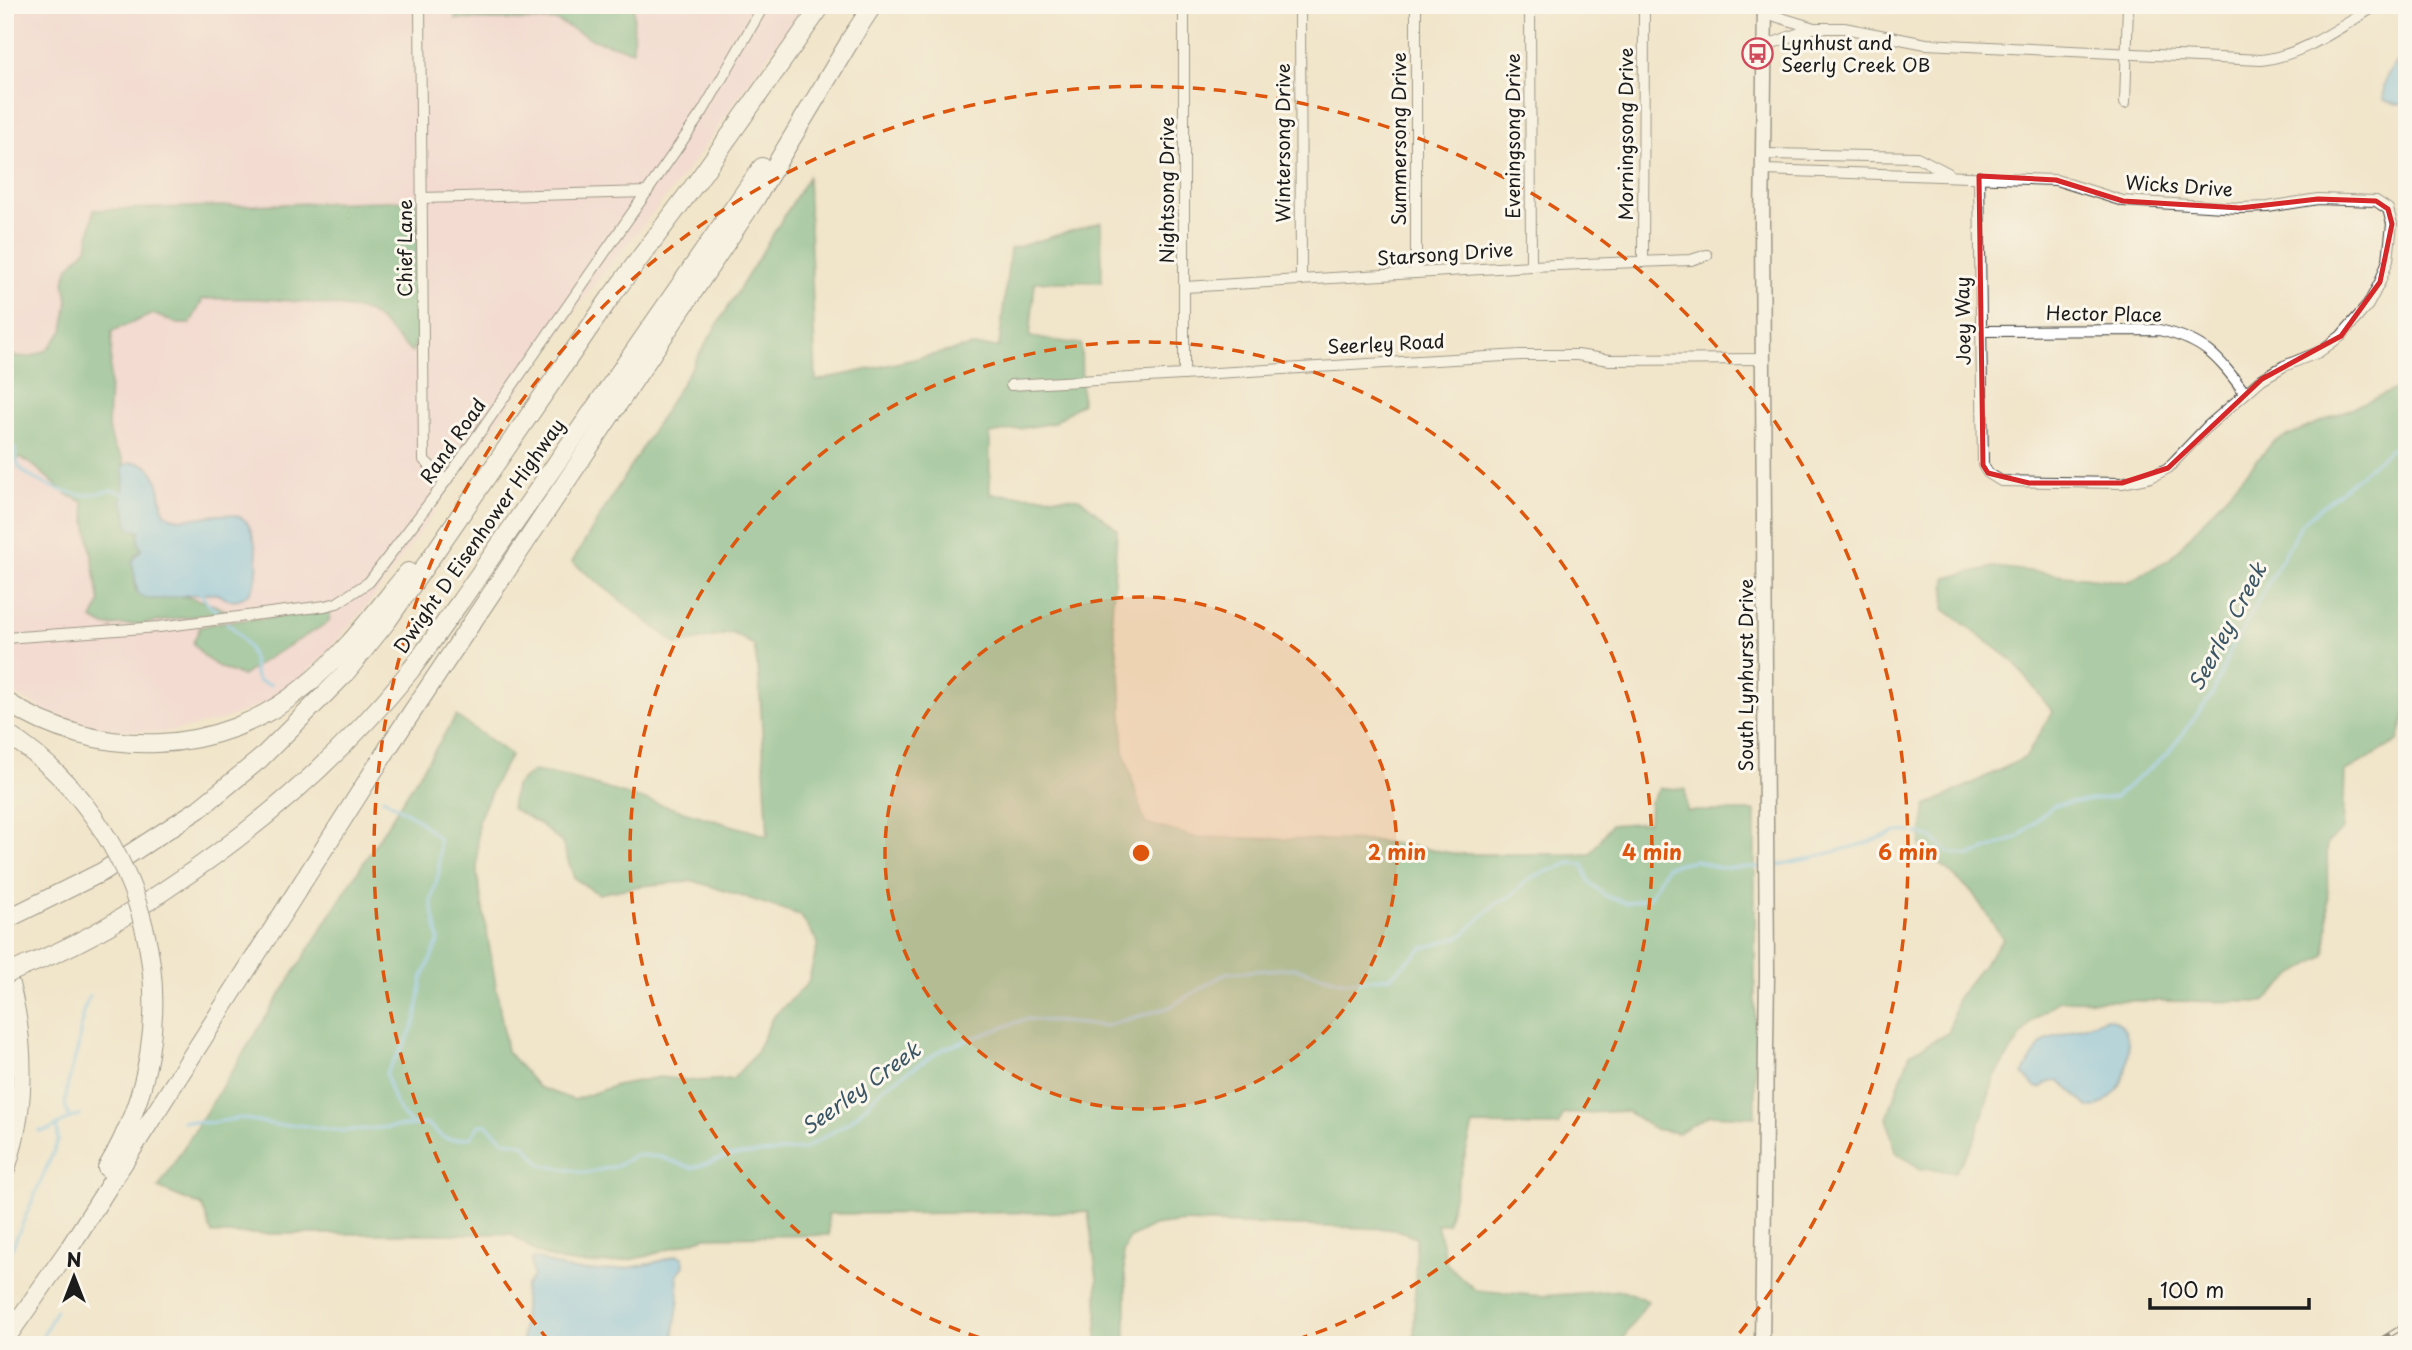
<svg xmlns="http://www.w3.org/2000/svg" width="2412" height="1350" font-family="'Playpen Sans',sans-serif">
  <rect width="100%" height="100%" fill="#fbf7ec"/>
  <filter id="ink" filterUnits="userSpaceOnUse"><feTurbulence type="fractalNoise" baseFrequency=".0143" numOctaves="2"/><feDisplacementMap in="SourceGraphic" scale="14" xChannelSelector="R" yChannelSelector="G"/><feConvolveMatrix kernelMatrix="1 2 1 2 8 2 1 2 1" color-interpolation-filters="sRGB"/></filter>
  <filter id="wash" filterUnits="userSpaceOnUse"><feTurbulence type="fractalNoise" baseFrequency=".00686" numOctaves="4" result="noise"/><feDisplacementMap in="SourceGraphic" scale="28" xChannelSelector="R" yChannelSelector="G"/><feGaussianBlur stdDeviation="1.57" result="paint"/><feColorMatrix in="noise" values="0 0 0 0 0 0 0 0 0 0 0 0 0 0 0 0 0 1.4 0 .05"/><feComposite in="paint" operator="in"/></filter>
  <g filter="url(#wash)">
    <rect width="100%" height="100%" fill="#f1e5ca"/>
    <polygon fill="#f5cfd9" points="5,5 804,5 687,171 592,287 375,596 323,657 301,678 268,702 216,722 159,733 105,728 52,714 5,689"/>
    <g fill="#5bac7a" stroke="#3c644b" stroke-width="2">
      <polygon points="454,5 634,5 633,51 594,40 557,21 456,19"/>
      <polygon points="808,177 816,381 972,346 999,347 1010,249 1101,222 1102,282 1035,282 1030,337 1081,344 1082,403 1053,423 990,434 990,494 1079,498 1117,529 1112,615 1120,673 1124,752 1145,823 1195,837 1377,841 1458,854 1590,854 1611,825 1649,822 1650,802 1660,788 1685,789 1687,811 1755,811 1755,1117 1710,1115 1678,1133 1655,1129 1626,1111 1564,1114 1558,1126 1473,1125 1447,1224 1437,1224 1447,1264 1475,1290 1542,1296 1623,1290 1648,1301 1619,1345 1414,1345 1416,1237 1395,1229 1183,1222 1153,1226 1128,1239 1123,1253 1126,1289 1126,1345 1097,1345 1097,1278 1088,1212 828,1214 829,1235 705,1237 648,1256 612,1263 581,1264 560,1261 537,1253 511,1234 212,1234 202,1206 158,1188 456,716 511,755 496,781 478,821 477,874 507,1051 538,1087 574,1100 616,1085 660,1077 696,1081 733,1079 756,1053 772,1018 808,983 818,943 800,915 694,881 640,886 598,894 574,878 562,843 540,824 511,808 515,786 533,771 567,777 768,836 759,677 754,645 732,633 677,645 572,562"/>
      <path d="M416,200L420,219L417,340L412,352C396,340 386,324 369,313C360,308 347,308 337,306C293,300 248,297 203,299L190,324H178L153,314L112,331L108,426L114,447L122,457L124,464L122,466L124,480L122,501L126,512L128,525L139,531C140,538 138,543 142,549L135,556V588L138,594C150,603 161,595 175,596C194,596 211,604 228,611L143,624L105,626L92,619L100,603L83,502L66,494L34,466L21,458L5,459V356L30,357L47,350L63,331L68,301L64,282L69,267L87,248L94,210Z"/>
      <polygon points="2407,384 2406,711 2398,741 2345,772 2343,830 2327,843 2328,926 2325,956 2293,975 2264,1002 2059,1000 2030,1023 1995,1076 1974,1142 1955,1172 1921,1169 1895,1152 1887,1117 1910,1054 1949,1032 1957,998 2003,939 1972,892 1920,846 1926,806 2026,757 2052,711 2012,660 1944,609 1946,578 1994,567 2127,582 2170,559 2273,442"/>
      <path d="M330,612L329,622L265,660L243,676C220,669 207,663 193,643L200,627L221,622Z"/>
    </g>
    <g fill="#71c0ec" stroke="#466e84" stroke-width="2">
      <path d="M2407,54V104H2397L2384,100C2381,78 2391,67 2407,54Z"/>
      <path d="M131,462C153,462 158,478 161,498C162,503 162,510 166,514C182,529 235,501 248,524C259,545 267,599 232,600C225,600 222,596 217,594C209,592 198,595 190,595C173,596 152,604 138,594L132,561L142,549L139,544V531L130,529L128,525L126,512L122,501L124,480L122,466Z"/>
      <path d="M2107,1018C2138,1022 2130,1072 2117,1090C2112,1098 2103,1103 2095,1108L2088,1107L2059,1080L2047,1083L2041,1088L2035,1087L2023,1074L2040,1045L2046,1040Z"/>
      <path d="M677,1255L683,1258L684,1266L677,1274L679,1299L674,1332L675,1345H522L525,1287L533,1276L531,1262L533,1258C547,1260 559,1269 575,1270C604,1273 649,1267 677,1255Z"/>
    </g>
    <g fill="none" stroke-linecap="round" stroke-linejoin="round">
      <g stroke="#71c0ec" stroke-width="3.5">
        <path d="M5,443L14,447C16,454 16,463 20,468C32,481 70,496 87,495C101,494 111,486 125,495"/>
        <polyline points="199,591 209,605 222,615"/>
        <path d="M227,623C237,631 250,647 253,659C255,668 253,673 258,681L271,685"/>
        <path d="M383,798L417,819L439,839V872L431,902L439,940L422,979L416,1019L406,1042L386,1073C391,1094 395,1112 414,1125"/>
        <polyline points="1917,833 1933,838 1947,852 1970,856 2017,838 2054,805 2115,797 2168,753 2212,695 2230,652 2302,523 2407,436"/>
        <path d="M1771,866C1803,861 1833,852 1863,844C1879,839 1895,829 1911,832"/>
        <polyline points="69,1118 65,1105 67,1087 78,1047 83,1012 89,996"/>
        <path d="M183,1121L210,1123L241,1118L275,1125H297L342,1131L428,1124C444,1141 448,1142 471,1137L479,1125H486L505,1141L524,1144L542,1165L586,1173L617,1166L635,1155L660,1157L692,1168L729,1156L804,1149L851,1121L884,1087L943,1049L1026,1019L1105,1026L1170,1007L1226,973L1294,968L1345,982L1390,977L1423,948L1462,936L1495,904L1510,897L1530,878L1570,863L1583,864L1589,882L1606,896L1626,903L1649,898L1667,866L1695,860L1719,868L1764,867"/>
        <path d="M39,1131C54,1132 65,1117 80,1115"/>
        <polyline points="5,1264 58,1141 57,1125"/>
        <polyline points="38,1345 56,1310"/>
      </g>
    </g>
  </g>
  <g filter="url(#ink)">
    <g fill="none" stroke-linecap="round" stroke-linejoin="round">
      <defs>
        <g id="street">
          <polyline points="420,5 424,460 446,481"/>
          <polyline points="1184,5 1184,375"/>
          <polyline points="1300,5 1301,280"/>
          <polyline points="1416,5 1416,273"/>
          <polyline points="1530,5 1531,266"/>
          <path d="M1765,13L1814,28H1844L1926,44L2261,60C2304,55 2340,27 2377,5"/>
          <polyline points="1765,46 1813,28"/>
          <polyline points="2125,103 2128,5"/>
          <polyline points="1764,154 1917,157 1948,173"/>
          <polyline points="1764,170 2056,180 2123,201 2240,208 2268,207 2318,199 2376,201 2388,209 2392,224 2388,260 2380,282 2368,305 2341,336 2319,352 2284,366 2262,379 2208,426 2168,468 2151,477 2122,483 2001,481 1988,473 1983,465 1979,176"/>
          <polyline points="422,198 647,192"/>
          <polyline points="1643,262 1644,5"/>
          <polyline points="1185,287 1531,266 1691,260 1707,255"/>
          <path d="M1980,331L2159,330C2205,340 2218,357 2245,393"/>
          <polyline points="1011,385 1521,355 1577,355 1610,360 1763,359"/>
          <polyline points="5,638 159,627 325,606 337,603 369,582 446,481 703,111 764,5"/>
        </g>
        <polyline id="secondary" points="1762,1345 1767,973 1762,225 1765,5"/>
        <g id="highway">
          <polyline points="850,40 873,5"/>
          <path d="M5,701C97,761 219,758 304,687C344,655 375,612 408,572"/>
          <polyline points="5,920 102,872 199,809 260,759 343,676 388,620 610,298 699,179 822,5"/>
          <path d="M25,966C75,947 121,920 165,890C257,829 341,757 410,671C427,649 443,625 460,602L762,167"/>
          <path d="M5,967C26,1035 28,1104 5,1172"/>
          <path d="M107,1168C150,1096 164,1012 145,931"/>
          <polyline points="9,1334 68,1250 392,742 756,198 856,31"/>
        </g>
      </defs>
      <use href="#street" stroke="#3c3a36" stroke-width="12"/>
      <use href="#secondary" stroke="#3c3a36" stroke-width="17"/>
      <use href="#highway" stroke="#3c3a36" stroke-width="20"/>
      <use href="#street" stroke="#fff" stroke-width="10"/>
      <use href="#secondary" stroke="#fff" stroke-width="14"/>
      <use href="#highway" stroke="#fff" stroke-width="18"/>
      <defs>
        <polyline id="rail" points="2373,1345 2407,1324"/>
      </defs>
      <use href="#rail" stroke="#1c1c1c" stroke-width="6"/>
      <use href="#rail" stroke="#fbf7ec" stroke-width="3.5" stroke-dasharray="10" stroke-linecap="butt"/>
      <defs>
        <g id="highway-bridge">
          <path d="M5,733C76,777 126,850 145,931"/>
          <polyline points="5,975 25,966"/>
        </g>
      </defs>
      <use href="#highway-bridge" stroke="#3c3a36" stroke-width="20" stroke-linecap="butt"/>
      <use href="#highway-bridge" stroke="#fff" stroke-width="18"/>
    </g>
  </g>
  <path d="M0 0H2412V1350H0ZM1979,176L2056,180L2123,201L2240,208L2318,199L2376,201L2388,209L2392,224L2380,282L2341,336L2262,379L2168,468L2122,483H2029L1988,473L1983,465Z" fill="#f1e5ca" fill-opacity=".55" fill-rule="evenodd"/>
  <path fill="none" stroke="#d62828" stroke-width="5" stroke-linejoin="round" d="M1979,176L2056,180L2123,201L2240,208L2318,199L2376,201L2388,209L2392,224L2380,282L2341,336L2262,379L2168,468L2122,483H2029L1988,473L1983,465Z"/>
  <circle cx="1141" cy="853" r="256" fill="#de560d" fill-opacity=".12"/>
  <g fill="none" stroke="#de560d" stroke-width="3.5" stroke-dasharray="12 9">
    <circle cx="1141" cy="853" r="256"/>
    <path d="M1000 1344A511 511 0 1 1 1282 1344"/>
    <path d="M549 1341A767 767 0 1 1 1733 1341"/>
  </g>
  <defs>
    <symbol id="bus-ring" viewBox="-11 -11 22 22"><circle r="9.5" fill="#fbf7ec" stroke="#d1495b" stroke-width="1.5"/><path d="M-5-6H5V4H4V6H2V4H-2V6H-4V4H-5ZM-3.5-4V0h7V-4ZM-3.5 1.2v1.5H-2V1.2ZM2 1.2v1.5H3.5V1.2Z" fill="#d1495b"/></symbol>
  </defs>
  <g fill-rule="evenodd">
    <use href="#bus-ring" x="1740" y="36" width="35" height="35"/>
  </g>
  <g text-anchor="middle" stroke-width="6" stroke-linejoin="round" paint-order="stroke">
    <g font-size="19" fill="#1c1c1c" stroke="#fbf7ec" text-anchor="start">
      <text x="1781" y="50">Lynhust and<tspan x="1781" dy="22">Seerly Creek OB</tspan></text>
    </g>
    <g font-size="19" fill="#1c1c1c" stroke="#fbf7ec">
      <text transform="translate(1626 134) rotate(-90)" y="7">Morningsong Drive</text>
      <text transform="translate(1513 136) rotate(-90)" y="7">Eveningsong Drive</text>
      <text transform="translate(1399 139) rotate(-90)" y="7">Summersong Drive</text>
      <text transform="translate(1283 143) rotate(-90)" y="7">Wintersong Drive</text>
      <text transform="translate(2179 186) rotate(4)" y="7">Wicks Drive</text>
      <text transform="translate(1167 190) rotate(-90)" y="7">Nightsong Drive</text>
      <text transform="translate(405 248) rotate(-90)" y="7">Chief Lane</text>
      <text transform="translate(1445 254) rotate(-4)" y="7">Starsong Drive</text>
      <text transform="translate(2104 314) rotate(1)" y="7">Hector Place</text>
      <text transform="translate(1963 321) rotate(-91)" y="7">Joey Way</text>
      <text transform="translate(1386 344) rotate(-3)" y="7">Seerley Road</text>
      <text transform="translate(453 441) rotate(-55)" y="7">Rand Road</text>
      <text transform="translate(479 536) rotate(-55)" y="7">Dwight D Eisenhower Highway</text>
      <text transform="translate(1746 675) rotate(-90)" y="7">South Lynhurst Drive</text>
    </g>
    <g font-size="21" font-style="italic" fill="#3a5565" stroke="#fbf7ec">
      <text transform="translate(2228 627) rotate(-62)" y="7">Seerley Creek</text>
      <text transform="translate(861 1089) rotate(-36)" y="7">Seerley Creek</text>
    </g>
  </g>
  <circle cx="1141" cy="853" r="10" fill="#de560d" stroke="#fbf7ec" stroke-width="3.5"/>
  <g font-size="21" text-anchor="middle" font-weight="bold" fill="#de560d" stroke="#fbf7ec" stroke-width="6" stroke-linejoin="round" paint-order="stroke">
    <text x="1397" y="860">2 min</text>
    <text x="1652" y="860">4 min</text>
    <text x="1908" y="860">6 min</text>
  </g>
  <rect width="2412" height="1350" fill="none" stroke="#fbf7ec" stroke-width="28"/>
  <g transform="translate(74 1277)" stroke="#fbf7ec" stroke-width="5" paint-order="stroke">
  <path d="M0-5L12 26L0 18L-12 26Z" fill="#1c1c1c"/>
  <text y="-10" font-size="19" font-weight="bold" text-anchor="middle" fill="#1c1c1c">N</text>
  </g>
  <path d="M2150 1298v10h159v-10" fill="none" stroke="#1c1c1c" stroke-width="3.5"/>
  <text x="2160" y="1298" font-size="21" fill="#1c1c1c" stroke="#fbf7ec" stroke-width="5" paint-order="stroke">100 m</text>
</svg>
